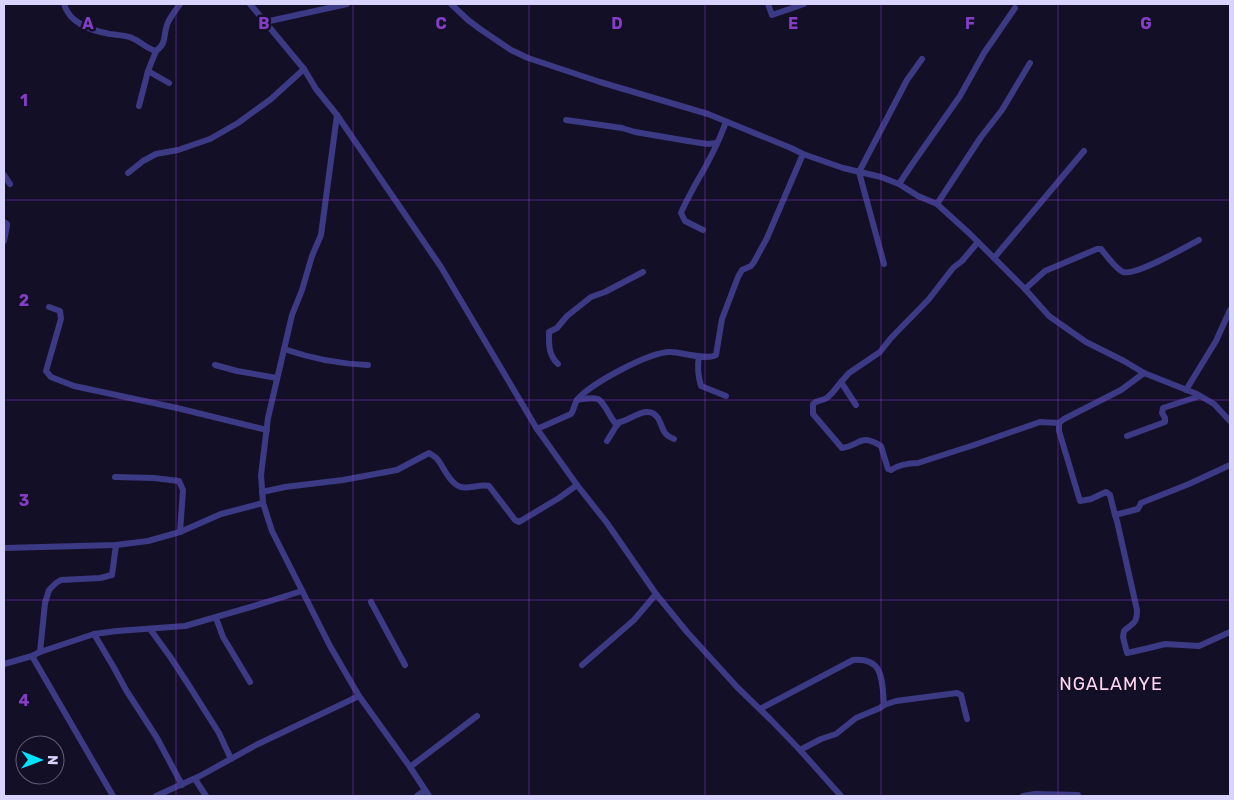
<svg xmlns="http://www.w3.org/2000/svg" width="1234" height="800" font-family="Rubik,sans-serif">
  <rect width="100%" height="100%" fill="#130f26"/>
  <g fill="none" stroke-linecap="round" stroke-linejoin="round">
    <g stroke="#3d3a85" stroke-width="6">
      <path d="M64,4C69,23 92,31 110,34C117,35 126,35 132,38C142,42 145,48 156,51C167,43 163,36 167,25C169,18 176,10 180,4"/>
      <polyline points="250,4 304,69 316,89 337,115 441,267 537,429 577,485 607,523 656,594 687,632 737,687 771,720 800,750 841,796"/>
      <polyline points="451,4 468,20 480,29 511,50 528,58 600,82 708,114 791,148 803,154 843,168 881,177 899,184 918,196 937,204 970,234 1025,289 1049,316 1086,342 1124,361 1144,373 1197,394 1214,404 1230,421"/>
      <polyline points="768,4 772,15 804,4"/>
      <polyline points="265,22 347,4"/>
      <polyline points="148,71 169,83"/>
      <polyline points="139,106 148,71 156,51"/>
      <polyline points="337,115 321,235 312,256 302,290 292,315 268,418 261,475 263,503 272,531 330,646 359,696 410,767 429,796"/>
      <polyline points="566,120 622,128 635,132 694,142 708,144 717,143"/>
      <polyline points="128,173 143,161 156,154 178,150 210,139 238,123 271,99 304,69"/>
      <polyline points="4,175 10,184"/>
      <polyline points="899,184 913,163 960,96 984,53 1015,8"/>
      <polyline points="937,204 981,137 1002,110 1030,63"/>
      <polyline points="4,222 7,224 7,226 4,241"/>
      <path d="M703,230L685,221L681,213C685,203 690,195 695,185C707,165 718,144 726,122"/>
      <polyline points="994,258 1084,151"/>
      <polyline points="884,264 859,172 907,80 922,59"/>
      <path d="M1025,289L1045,271L1097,249H1101C1106,255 1116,269 1123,272C1137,276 1185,247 1199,240"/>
      <polyline points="49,307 60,311 61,319 46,371 51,377 74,386 177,408 267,430"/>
      <path d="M284,349C310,358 339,364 368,365"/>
      <path d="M699,356C697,367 698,376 701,386L726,396"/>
      <path d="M558,364C548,354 549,345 549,332L557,328L567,316L591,297L605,292L643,272"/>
      <polyline points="215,365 237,371 277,378"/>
      <path d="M841,382C836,388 832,395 825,399C820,401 817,400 813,404V414L842,448C861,445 860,433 881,446L888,469L891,470C900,464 908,463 918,463L974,445L1040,422L1059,423L1064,419L1121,390L1144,373"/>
      <polyline points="1186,390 1216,341 1230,310"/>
      <path d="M577,400C584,399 592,397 598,399C604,402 610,417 615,423C629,423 647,402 658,418C664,428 661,434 674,439"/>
      <polyline points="856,405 841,382 849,373 880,352 891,338 929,299 953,268 962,261 978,242"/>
      <polyline points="1059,423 1059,431 1080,501 1091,499 1106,492 1110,495 1115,515 1138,509 1141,503 1189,484 1230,465"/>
      <path d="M537,429L571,414C574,410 574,405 577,400C590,384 649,352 670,352C682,352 706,361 716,355L722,319L738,277L742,270L751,266L754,262L767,238L803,154"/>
      <polyline points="1127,436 1165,422 1165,418 1162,413 1163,408 1200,396"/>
      <polyline points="607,441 615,428 619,423"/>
      <polyline points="115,477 154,478 179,481 183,490 180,532"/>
      <path d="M262,492L285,487L343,480L397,470L429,453C432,455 436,457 438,460C444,468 451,485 461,487C470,489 480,484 489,486L515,520L519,522L559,498L577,485"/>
      <path d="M1115,515L1117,521L1137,610C1137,624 1133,623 1124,631L1123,637L1127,653L1149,648L1165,644L1199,646L1230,632"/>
      <polyline points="4,548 116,545 148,541 180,532 221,514 263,503"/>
      <polyline points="371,602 405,665"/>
      <polyline points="216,618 223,637 250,682"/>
      <polyline points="150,629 171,658 188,684 219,733 231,759"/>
      <polyline points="94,634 113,666 126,690 157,738 182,785"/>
      <polyline points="40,652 45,603 49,590 56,583 61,580 100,578 112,575 116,545"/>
      <polyline points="32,656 113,796"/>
      <polyline points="4,664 32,656 40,652 94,634 117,631 185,626 254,606 302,591"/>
      <polyline points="582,665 634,620 656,594"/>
      <polyline points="884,705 896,701 957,693 961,695 967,719"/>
      <path d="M760,709L853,660C884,657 882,681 884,705L880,708L856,718L836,734L821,739L800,750"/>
      <polyline points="410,767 477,716"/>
      <polyline points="195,779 206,796"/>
      <polyline points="156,796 200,776 256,745 359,696"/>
      <polyline points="417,796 425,790"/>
      <polyline points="1023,796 1035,794 1078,795"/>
    </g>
  </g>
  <path fill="none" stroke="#843dc5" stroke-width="1" stroke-opacity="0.55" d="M176,4V796M353,4V796M529,4V796M705,4V796M881,4V796M1058,4V796M4,200H1230M4,400H1230M4,600H1230"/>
  <g text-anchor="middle" stroke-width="5" stroke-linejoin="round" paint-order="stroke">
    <g font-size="18" letter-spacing="1" fill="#ffd6f0" stroke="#130f26">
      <text x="1111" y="690">NGALAMYE</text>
    </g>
  </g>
  <g font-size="16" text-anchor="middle" font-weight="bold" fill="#843dc5" stroke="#130f26" stroke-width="5" stroke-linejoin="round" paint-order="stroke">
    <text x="88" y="29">A</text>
    <text x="264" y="29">B</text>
    <text x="441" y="29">C</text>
    <text x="617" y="29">D</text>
    <text x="793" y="29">E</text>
    <text x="970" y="29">F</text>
    <text x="1146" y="29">G</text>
    <text x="24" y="106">1</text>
    <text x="24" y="306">2</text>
    <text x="24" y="506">3</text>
    <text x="24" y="706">4</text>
  </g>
  <rect width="1234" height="800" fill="none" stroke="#d9d4ff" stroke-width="10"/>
  <g transform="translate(40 760) rotate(91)"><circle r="24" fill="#130f26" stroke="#625e7d"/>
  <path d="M0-4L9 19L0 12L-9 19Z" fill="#00e5ff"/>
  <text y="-8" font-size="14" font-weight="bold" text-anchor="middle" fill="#d9d4ff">N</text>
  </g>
</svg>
